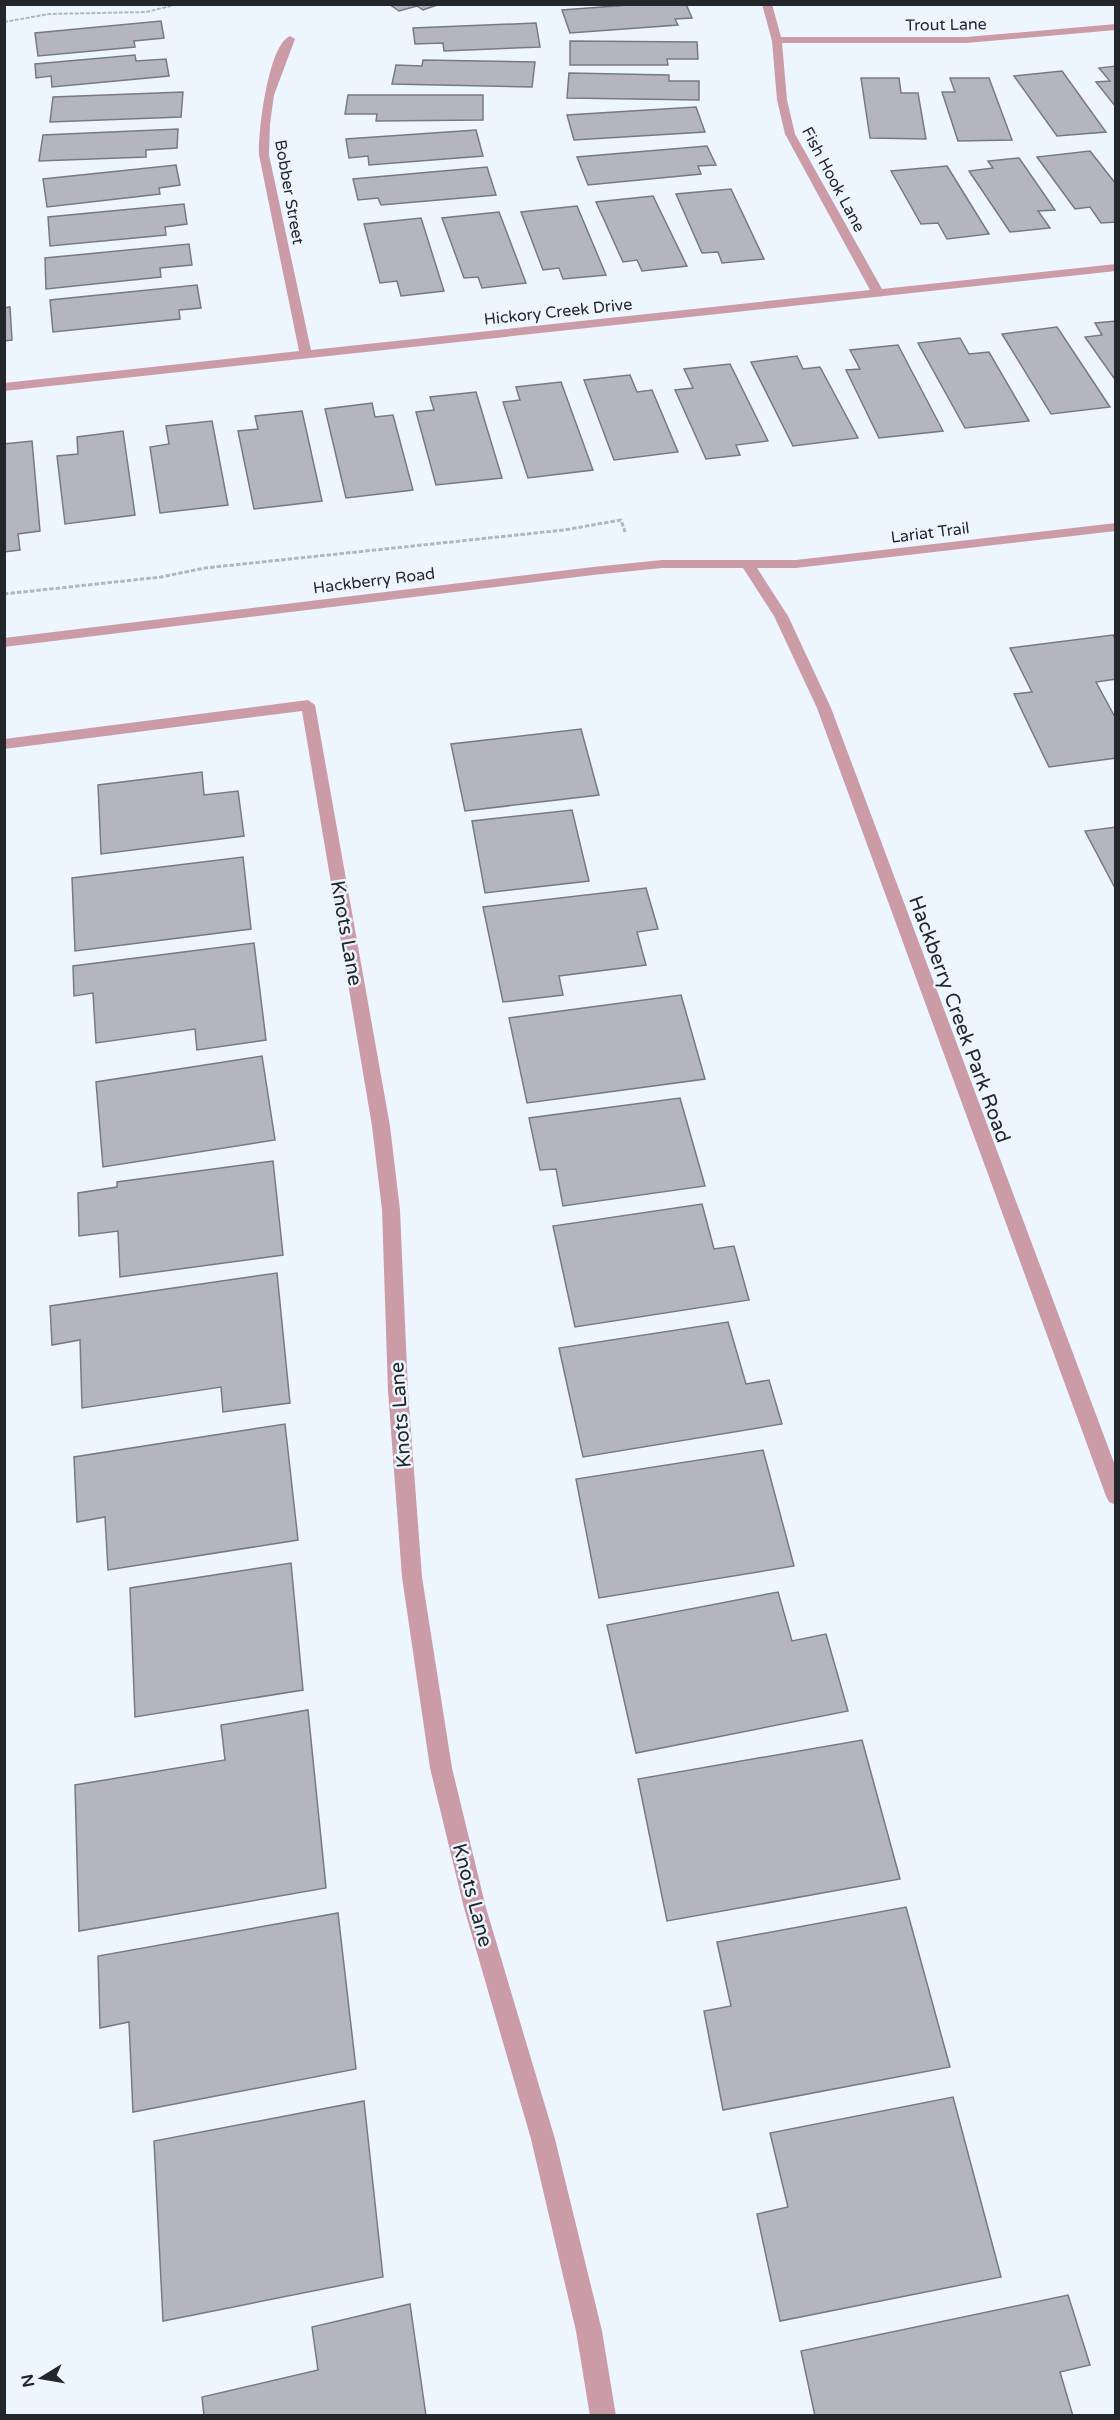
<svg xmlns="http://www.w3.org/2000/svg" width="1120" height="2420" font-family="'Varela Round',sans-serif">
  <rect width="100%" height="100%" fill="#edf6fe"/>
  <g fill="#b4b5bf" stroke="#797983" stroke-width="1.5">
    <polygon points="389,4 440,4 423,10 417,6 399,11"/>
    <polygon points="642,4 686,4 692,18 675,19 678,25 570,33 562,10"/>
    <polygon points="161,21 164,38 134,41 135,47 38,56 35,33"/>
    <polygon points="536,23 540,47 444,51 443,43 415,44 413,28"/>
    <polygon points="570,41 697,42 698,59 667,59 668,65 570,65"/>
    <polygon points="135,55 136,61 166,59 169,76 52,87 51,76 36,78 35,64"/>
    <polygon points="423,60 535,62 532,87 392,84 396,65 422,66"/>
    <polygon points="1116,66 1116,107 1096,82 1110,81 1099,68"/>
    <polygon points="1062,71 1106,132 1057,136 1014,76"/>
    <polygon points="569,73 669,75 669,81 699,81 699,100 567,98"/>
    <polygon points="861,78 899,78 901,93 918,93 926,139 870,138"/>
    <polygon points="950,78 989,78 1012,140 958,141 942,92 955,92"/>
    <polygon points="183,92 181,117 50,122 53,97"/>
    <polygon points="348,95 483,95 483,120 376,121 377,114 345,114"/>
    <polygon points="696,107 705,132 574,140 567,115"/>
    <polygon points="178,129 177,148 146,150 146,157 39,161 43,135"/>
    <polygon points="476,130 483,156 369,165 368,156 349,158 346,139"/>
    <polygon points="707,146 716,165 698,166 701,174 588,185 577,157"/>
    <polygon points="1090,151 1116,184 1116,222 1101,223 1090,207 1075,209 1037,157"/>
    <polygon points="1019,158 1055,210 1038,211 1050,228 1010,232 969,171 993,168 988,161"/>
    <polygon points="176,165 180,185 159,188 160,194 47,207 43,179"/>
    <polygon points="947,166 989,234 947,239 938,223 921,224 891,171"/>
    <polygon points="487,167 496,195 381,205 378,198 358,200 353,179"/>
    <polygon points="731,189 764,259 722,263 718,252 702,253 676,194"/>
    <polygon points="653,196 687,266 642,271 637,260 623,262 596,202"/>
    <polygon points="184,204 187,224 165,227 166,235 50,246 48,217"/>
    <polygon points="577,206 606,275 563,279 559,268 543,270 521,212"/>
    <polygon points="499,212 526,283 482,288 478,277 464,278 442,218"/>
    <polygon points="421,218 444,291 401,296 397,281 380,283 364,224"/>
    <polygon points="189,244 192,265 160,268 161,277 46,289 45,258"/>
    <polygon points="197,285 201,308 179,310 180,319 53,332 50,300"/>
    <polygon points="10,307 12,340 4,341 4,308"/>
    <polygon points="1116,321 1116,381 1085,337 1102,335 1095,323"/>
    <polygon points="1057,327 1110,407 1051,414 1002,334"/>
    <polygon points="960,338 969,354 989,352 1029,421 965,428 918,343"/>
    <polygon points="898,345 943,431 879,438 846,370 860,369 850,350"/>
    <polygon points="797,356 803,369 820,367 858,438 793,446 751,362"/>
    <polygon points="730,364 768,441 736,445 740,455 706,459 675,390 693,388 684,369"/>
    <polygon points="630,375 637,392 652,390 678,452 614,460 584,380"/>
    <polygon points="561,382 593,470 528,478 503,402 520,400 516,387"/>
    <polygon points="476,392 502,478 436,485 416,412 434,410 430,397"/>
    <polygon points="372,403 375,417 393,415 413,490 346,498 325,409"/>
    <polygon points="302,411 322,501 254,509 238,431 258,429 255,416"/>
    <polygon points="212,421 228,505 160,513 150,447 169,444 166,426"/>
    <polygon points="123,431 135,515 65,524 57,456 78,454 77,437"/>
    <polygon points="32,441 40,531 18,534 20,550 4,552 4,444"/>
    <polygon points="1113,635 1116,641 1116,679 1096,682 1116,719 1116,758 1049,767 1014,694 1032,692 1010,648"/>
    <polygon points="581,729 599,795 465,811 451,744"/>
    <polygon points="202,772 204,795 238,791 244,836 101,854 98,785"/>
    <polygon points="572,810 589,881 485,893 472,821"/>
    <polygon points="1116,827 1116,890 1085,831"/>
    <polygon points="243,857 251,929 75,951 72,878"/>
    <polygon points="646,888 658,929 637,932 646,965 559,976 563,995 503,1002 483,907"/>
    <polygon points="254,943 266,1040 197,1050 195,1029 96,1043 93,993 74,996 73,966"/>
    <polygon points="681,995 705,1079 527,1103 509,1018"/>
    <polygon points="262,1056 275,1140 103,1167 96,1082"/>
    <polygon points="680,1098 705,1186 563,1206 556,1169 540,1170 529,1118"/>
    <polygon points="273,1161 283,1255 120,1277 118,1231 79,1236 78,1193 117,1187 117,1182"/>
    <polygon points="702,1204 714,1249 734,1246 749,1300 575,1327 553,1226"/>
    <polygon points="277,1273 290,1403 223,1412 221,1387 82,1408 80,1340 52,1345 50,1306"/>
    <polygon points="728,1322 746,1384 769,1380 782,1424 583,1457 559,1348"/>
    <polygon points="285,1424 298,1540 108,1570 105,1517 77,1522 74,1457"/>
    <polygon points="763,1450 794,1566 599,1598 576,1479"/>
    <polygon points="291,1563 303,1690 135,1717 130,1588"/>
    <polygon points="778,1592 792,1641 826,1634 848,1711 636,1753 607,1625"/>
    <polygon points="308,1710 326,1888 79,1931 75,1785 225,1760 221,1725"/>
    <polygon points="862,1740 900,1879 667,1921 638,1779"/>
    <polygon points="906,1907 950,2067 723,2110 704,2011 731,2006 717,1942"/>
    <polygon points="338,1913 356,2069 133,2112 129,2022 100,2028 98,1956"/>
    <polygon points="953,2097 1001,2277 780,2321 757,2214 788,2207 770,2133"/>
    <polygon points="364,2101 383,2277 163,2321 154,2141"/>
    <polygon points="1068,2295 1090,2365 1060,2372 1073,2416 815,2416 801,2351"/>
    <polygon points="410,2304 426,2416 204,2416 202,2397 318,2370 312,2327"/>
  </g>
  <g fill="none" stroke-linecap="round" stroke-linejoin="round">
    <polyline stroke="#b0b7bd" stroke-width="2" stroke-dasharray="4 1.5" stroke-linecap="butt" points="4,22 49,14 146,12 179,4"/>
    <polyline stroke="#b0b7bd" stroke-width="3" stroke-dasharray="4.5 2" stroke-linecap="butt" points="4,594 161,577 205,568 564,530 621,520 625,532"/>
    <g fill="#cc9ba8" fill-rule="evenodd">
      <path d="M762,4H772L781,37H966L1116,24V30L966,43H782L787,100L795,134L882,289L1116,264V271L4,391V383L299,351L259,155C258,132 268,45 290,36L295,39L274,95L270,124L269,155L311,350L870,290L785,134L777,100L772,41Z"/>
      <polygon points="1116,523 1116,531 796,568 757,568 788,616 831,708 1116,1468 1116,1505 1109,1502 1106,1496 817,708 774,616 743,568 662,568 593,575 4,647 4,638 593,567 662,560 796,560"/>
      <polygon points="308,700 315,705 390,1126 400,1210 408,1391 422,1577 452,1768 486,1908 555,2139 602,2331 616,2416 590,2416 576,2331 531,2139 464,1908 430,1768 402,1577 388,1391 382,1210 372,1126 302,711 4,749 4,739"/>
    </g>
  </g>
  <g text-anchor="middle" stroke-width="5" stroke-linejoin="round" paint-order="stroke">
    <g font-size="16" fill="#24272a" stroke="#edf6fe">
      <text transform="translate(946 24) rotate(-1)" y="6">Trout Lane</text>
      <text transform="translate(834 179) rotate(62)" y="6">Fish Hook Lane</text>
      <text transform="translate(290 192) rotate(80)" y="6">Bobber Street</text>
      <text transform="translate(558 311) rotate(-6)" y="6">Hickory Creek Drive</text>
      <text transform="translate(930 532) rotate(-7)" y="6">Lariat Trail</text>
      <text transform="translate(374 580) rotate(-7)" y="6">Hackberry Road</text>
    </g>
    <g font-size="20" fill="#24272a" stroke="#edf6fe">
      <text transform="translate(347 933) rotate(80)" y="7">Knots Lane</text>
      <text transform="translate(960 1019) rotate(70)" y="7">Hackberry Creek Park Road</text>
      <text transform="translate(400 1415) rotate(-94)" y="7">Knots Lane</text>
      <text transform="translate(473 1895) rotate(75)" y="7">Knots Lane</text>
    </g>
  </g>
  <rect width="1120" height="2420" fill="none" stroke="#24272a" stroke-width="12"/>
  <g transform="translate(42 2378) rotate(259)" stroke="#edf6fe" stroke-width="4.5" paint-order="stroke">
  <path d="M0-4.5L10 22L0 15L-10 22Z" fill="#24272a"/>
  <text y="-9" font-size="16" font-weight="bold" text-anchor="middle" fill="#24272a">N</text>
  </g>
</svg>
